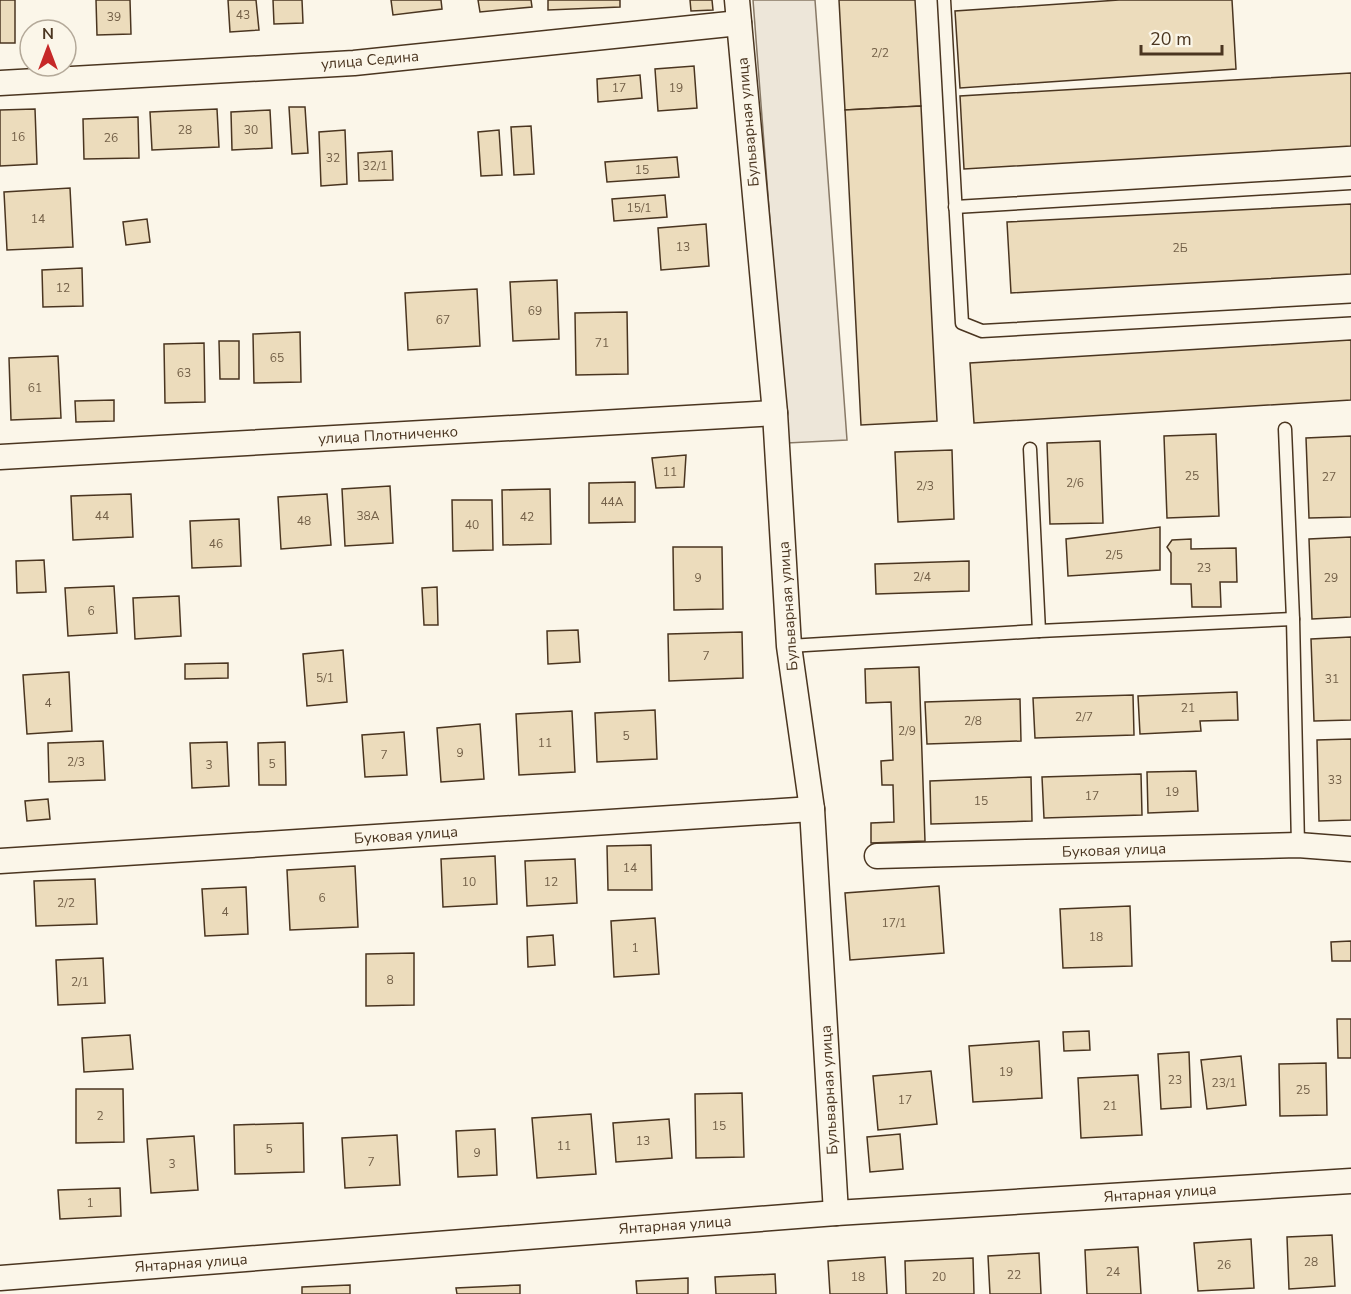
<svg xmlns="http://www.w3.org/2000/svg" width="1351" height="1294" font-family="'Nunito Sans',sans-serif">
  <rect width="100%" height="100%" fill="#fbf6e9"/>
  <polygon fill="#ede6d9" stroke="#887966" stroke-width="1.5" points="753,0 815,0 847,440 787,443"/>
  <g fill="#ecdcbc" stroke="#4a3520" stroke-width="1.5">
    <rect x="0" y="0" width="15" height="43"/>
    <polygon points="96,0 130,0 131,34 97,35"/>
    <polygon points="228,0 256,0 259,30 230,32"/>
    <polygon points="273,0 302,0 303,23 274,24"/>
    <polygon points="391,0 441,0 442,9 393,15"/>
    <polygon points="478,0 531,0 532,7 480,12"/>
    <polygon points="548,0 620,0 620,7 548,10"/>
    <polygon points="690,0 712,0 713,10 691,11"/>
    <polygon points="839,0 915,0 921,106 845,110"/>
    <polygon points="1119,0 1232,0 1236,69 960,88 955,11"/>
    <polygon points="694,66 697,108 658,111 655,69"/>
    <polygon points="1351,73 1351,146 964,169 960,96"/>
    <polygon points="640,75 642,98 598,102 597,79"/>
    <polygon points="921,106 937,421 861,425 845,110"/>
    <polygon points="289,107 305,107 308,153 292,154"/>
    <polygon points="35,109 37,164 0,166 0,110"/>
    <polygon points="217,109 219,147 152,150 150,112"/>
    <polygon points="270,110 272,148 232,150 231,112"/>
    <polygon points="138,117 139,158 84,159 83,119"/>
    <polygon points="531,126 534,174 514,175 511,127"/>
    <polygon points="345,130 347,184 321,186 319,132"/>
    <polygon points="499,130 502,175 481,176 478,132"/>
    <polygon points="392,151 393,180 359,181 358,153"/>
    <polygon points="677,157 679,177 607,182 605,162"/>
    <polygon points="70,188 73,247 7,250 4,192"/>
    <polygon points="665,195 667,217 614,221 612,199"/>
    <polygon points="1351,204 1351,274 1011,293 1007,222"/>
    <polygon points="147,219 150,242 126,245 123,222"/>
    <polygon points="706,224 709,266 661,270 658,228"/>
    <polygon points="82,268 83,306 43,307 42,270"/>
    <polygon points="557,280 559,339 513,341 510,282"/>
    <polygon points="477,289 480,346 408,350 405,293"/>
    <polygon points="627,312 628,374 576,375 575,313"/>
    <polygon points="300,332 301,382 254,383 253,334"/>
    <polygon points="1351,340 1351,400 974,423 970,363"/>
    <polygon points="219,341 239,341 239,379 220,379"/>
    <polygon points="204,343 205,402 165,403 164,344"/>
    <polygon points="58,356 61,418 11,420 9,358"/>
    <polygon points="114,400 114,421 76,422 75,401"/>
    <polygon points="1216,434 1219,516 1167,518 1164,436"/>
    <polygon points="1351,436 1351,517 1309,518 1306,438"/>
    <polygon points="1100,441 1103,523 1050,524 1047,443"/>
    <polygon points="952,450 954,519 898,522 895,452"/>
    <polygon points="686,455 684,487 656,488 652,458"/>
    <polygon points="635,482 635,522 589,523 589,483"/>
    <polygon points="390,486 393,543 345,546 342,489"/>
    <polygon points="550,489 551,544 503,545 502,490"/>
    <polygon points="131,494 133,537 73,540 71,496"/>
    <polygon points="327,494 331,545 281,549 278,497"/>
    <polygon points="452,500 492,500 493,550 453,551"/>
    <polygon points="239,519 241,566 192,568 190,521"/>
    <polygon points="1160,527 1160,570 1068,576 1066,539"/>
    <polygon points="1351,537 1351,617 1312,619 1309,539"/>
    <polygon points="1191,539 1191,549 1236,548 1237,582 1220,582 1221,607 1192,607 1191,584 1171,584 1171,553 1167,547 1172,540"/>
    <polygon points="673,547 722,547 723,609 674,610"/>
    <polygon points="44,560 46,592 17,593 16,561"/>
    <polygon points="969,561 969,591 876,594 875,564"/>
    <polygon points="114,586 117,633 68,636 65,588"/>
    <polygon points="437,587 438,625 424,625 422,588"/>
    <polygon points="179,596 181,636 135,639 133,598"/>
    <polygon points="578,630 580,662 548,664 547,631"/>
    <polygon points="742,632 743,678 669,681 668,634"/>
    <polygon points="1351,637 1351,720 1314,721 1311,639"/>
    <polygon points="343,650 347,702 307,706 303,654"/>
    <polygon points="228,663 228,678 185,679 185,664"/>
    <polygon points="919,667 925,841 871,843 871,823 894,822 893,785 882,785 881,761 893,760 891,702 866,703 865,669"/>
    <polygon points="69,672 72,731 27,734 23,675"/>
    <polygon points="1237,692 1238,720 1200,721 1201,731 1140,734 1138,696"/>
    <polygon points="1133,695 1134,735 1035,738 1033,698"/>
    <polygon points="1020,699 1021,741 927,744 925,702"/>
    <polygon points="655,710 657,759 597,762 595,713"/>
    <polygon points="572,711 575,772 519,775 516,714"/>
    <polygon points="480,724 484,779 441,782 437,728"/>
    <polygon points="404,732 407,775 365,777 362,735"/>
    <polygon points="1351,739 1351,820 1319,821 1317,740"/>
    <polygon points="103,741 105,780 49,782 48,743"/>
    <polygon points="227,742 229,786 192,788 190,743"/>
    <polygon points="285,742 286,785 259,785 258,743"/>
    <polygon points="1196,771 1198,811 1148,813 1147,772"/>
    <polygon points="1141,774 1142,815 1044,818 1042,777"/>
    <polygon points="1031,777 1032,821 931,824 930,781"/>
    <polygon points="48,799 50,819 27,821 25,801"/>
    <polygon points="651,845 652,890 608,890 607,846"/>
    <polygon points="495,856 497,904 443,907 441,859"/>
    <polygon points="575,859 577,903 527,906 525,861"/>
    <polygon points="355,866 358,927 290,930 287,870"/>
    <polygon points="95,879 97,924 36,926 34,881"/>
    <polygon points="939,886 944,953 850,960 845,893"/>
    <polygon points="246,887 248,934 205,936 202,889"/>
    <polygon points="1130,906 1132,966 1063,968 1060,909"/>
    <polygon points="655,918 659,974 614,977 611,921"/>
    <polygon points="553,935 555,965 528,967 527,937"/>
    <polygon points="1351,941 1351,961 1332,961 1331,942"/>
    <polygon points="414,953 414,1005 366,1006 366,954"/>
    <polygon points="103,958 105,1003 58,1005 56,960"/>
    <polygon points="1337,1019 1351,1019 1351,1058 1338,1058"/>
    <polygon points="1089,1031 1090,1050 1064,1051 1063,1032"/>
    <polygon points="130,1035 133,1069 84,1072 82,1038"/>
    <polygon points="1039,1041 1042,1098 973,1102 969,1046"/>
    <polygon points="1189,1052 1191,1107 1161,1109 1158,1054"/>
    <polygon points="1241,1056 1246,1105 1207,1109 1201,1060"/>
    <polygon points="1326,1063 1327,1115 1280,1116 1279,1064"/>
    <polygon points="931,1071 937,1124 878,1130 873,1076"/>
    <polygon points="1138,1075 1142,1135 1081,1138 1078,1078"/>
    <polygon points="76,1089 123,1089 124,1142 76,1143"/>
    <polygon points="742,1093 744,1157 696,1158 695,1094"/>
    <polygon points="591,1114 596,1174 537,1178 532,1118"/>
    <polygon points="669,1119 672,1158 616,1162 613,1123"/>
    <polygon points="303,1123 304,1172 235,1174 234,1125"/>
    <polygon points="495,1129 497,1175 458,1177 456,1131"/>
    <polygon points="900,1134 903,1169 870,1172 867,1137"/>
    <polygon points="397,1135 400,1185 345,1188 342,1138"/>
    <polygon points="194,1136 198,1190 151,1193 147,1139"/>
    <polygon points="120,1188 121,1216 60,1219 58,1190"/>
    <polygon points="1332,1235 1335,1286 1289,1289 1287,1237"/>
    <polygon points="1251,1239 1254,1288 1198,1291 1194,1243"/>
    <polygon points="1138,1247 1141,1294 1087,1294 1085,1250"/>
    <polygon points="1039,1253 1041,1294 990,1294 988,1256"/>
    <polygon points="885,1257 887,1294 830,1294 828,1261"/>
    <polygon points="973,1258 974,1294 906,1294 905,1261"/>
    <polygon points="775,1274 776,1294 716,1294 715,1277"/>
    <polygon points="688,1278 688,1294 637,1294 636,1281"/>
    <polygon points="350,1285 350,1294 302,1294 302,1287"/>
    <polygon points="520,1285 520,1294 457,1294 456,1288"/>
  </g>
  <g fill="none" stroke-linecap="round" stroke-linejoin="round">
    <defs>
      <g id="service">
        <polyline points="944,0 962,323 982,331 1351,310"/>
        <polyline points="955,207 1351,183"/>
        <polyline points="1285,429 1293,619 1298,845"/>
        <polyline points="1030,449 1039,631"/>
        <polyline points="789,646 1039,631 1293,619"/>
      </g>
      <g id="minor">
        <polyline points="737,0 775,413 789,646 812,809 836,1213"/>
        <polyline points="0,83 354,63 739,23"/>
        <polyline points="0,457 775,413"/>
        <polyline points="877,856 1298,845 1351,849"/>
        <polyline points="0,861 812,809"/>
        <polyline points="0,1278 836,1213 1351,1181"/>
      </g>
    </defs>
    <use href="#service" stroke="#4a3520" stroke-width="15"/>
    <use href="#minor" stroke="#4a3520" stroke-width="27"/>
    <use href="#service" stroke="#fbf6e9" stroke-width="12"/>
    <use href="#minor" stroke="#fbf6e9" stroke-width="24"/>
  </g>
  <g text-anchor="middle" stroke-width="4.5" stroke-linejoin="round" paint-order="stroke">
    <g font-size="12" fill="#725f47">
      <text x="243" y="19">43</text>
      <text x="114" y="21">39</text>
      <text x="880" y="57">2/2</text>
      <text x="619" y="92">17</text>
      <text x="676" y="92">19</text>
      <text x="185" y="134">28</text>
      <text x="251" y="134">30</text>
      <text x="18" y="141">16</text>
      <text x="111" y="142">26</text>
      <text x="333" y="162">32</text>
      <text x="375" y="170">32/1</text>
      <text x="642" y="174">15</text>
      <text x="639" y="212">15/1</text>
      <text x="38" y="223">14</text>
      <text x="683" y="251">13</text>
      <text x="1180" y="252">2Б</text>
      <text x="63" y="292">12</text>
      <text x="535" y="315">69</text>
      <text x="443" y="324">67</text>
      <text x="602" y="347">71</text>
      <text x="277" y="362">65</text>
      <text x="184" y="377">63</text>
      <text x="35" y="392">61</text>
      <text x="670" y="476">11</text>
      <text x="1192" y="480">25</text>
      <text x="1329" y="481">27</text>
      <text x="1075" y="487">2/6</text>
      <text x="925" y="490">2/3</text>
      <text x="612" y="506">44А</text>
      <text x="102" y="520">44</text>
      <text x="368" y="520">38А</text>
      <text x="527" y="521">42</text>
      <text x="304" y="525">48</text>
      <text x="472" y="529">40</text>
      <text x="216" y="548">46</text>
      <text x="1114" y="559">2/5</text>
      <text x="1204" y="572">23</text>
      <text x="922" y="581">2/4</text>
      <text x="698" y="582">9</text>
      <text x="1331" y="582">29</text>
      <text x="91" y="615">6</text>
      <text x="706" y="660">7</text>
      <text x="325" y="682">5/1</text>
      <text x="1332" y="683">31</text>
      <text x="48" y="707">4</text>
      <text x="1188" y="712">21</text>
      <text x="1084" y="721">2/7</text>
      <text x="973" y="725">2/8</text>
      <text x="907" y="735">2/9</text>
      <text x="626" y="740">5</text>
      <text x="545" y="747">11</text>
      <text x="460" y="757">9</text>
      <text x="384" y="759">7</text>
      <text x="76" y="766">2/3</text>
      <text x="272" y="768">5</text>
      <text x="209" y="769">3</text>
      <text x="1335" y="784">33</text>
      <text x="1172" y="796">19</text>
      <text x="1092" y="800">17</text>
      <text x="981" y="805">15</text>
      <text x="630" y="872">14</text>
      <text x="469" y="886">10</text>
      <text x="551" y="886">12</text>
      <text x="322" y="902">6</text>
      <text x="66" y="907">2/2</text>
      <text x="225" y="916">4</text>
      <text x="894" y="927">17/1</text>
      <text x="1096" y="941">18</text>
      <text x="635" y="952">1</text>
      <text x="390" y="984">8</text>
      <text x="80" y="986">2/1</text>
      <text x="1006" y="1076">19</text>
      <text x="1175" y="1084">23</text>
      <text x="1224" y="1087">23/1</text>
      <text x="1303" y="1094">25</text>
      <text x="905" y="1104">17</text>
      <text x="1110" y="1110">21</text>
      <text x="100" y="1120">2</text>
      <text x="719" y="1130">15</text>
      <text x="643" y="1145">13</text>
      <text x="564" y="1150">11</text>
      <text x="269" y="1153">5</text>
      <text x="477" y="1157">9</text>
      <text x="371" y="1166">7</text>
      <text x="172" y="1168">3</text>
      <text x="90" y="1207">1</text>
      <text x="1311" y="1266">28</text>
      <text x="1224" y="1269">26</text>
      <text x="1113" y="1276">24</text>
      <text x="1014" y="1279">22</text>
      <text x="858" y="1281">18</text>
      <text x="939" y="1281">20</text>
    </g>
    <g font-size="15" fill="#4a3520" stroke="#fbf6e9">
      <text transform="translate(370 60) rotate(-5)" y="5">улица Седина</text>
      <text transform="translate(748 122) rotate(-95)" y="5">Бульварная улица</text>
      <text transform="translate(388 435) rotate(-3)" y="5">улица Плотниченко</text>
      <text transform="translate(788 606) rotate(-94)" y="5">Бульварная улица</text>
      <text transform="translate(406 835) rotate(-4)" y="5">Буковая улица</text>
      <text transform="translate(1114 850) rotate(-2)" y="5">Буковая улица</text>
      <text transform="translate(829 1090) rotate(-93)" y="5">Бульварная улица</text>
      <text transform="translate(1160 1193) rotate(-4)" y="5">Янтарная улица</text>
      <text transform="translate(675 1225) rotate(-4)" y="5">Янтарная улица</text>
      <text transform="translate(191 1263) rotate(-4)" y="5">Янтарная улица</text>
    </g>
  </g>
  <g transform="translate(48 48)"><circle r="28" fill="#fbf6e9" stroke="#b4a999" stroke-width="1.5"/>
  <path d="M0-4.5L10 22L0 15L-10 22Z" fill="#c62828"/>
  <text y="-9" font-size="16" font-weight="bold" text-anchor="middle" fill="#4a3520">N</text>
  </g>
  <path d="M1141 45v9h81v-9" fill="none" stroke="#4a3520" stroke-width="3"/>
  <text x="1150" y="45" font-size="18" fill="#4a3520" stroke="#fbf6e9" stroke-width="4.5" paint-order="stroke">20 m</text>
</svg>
